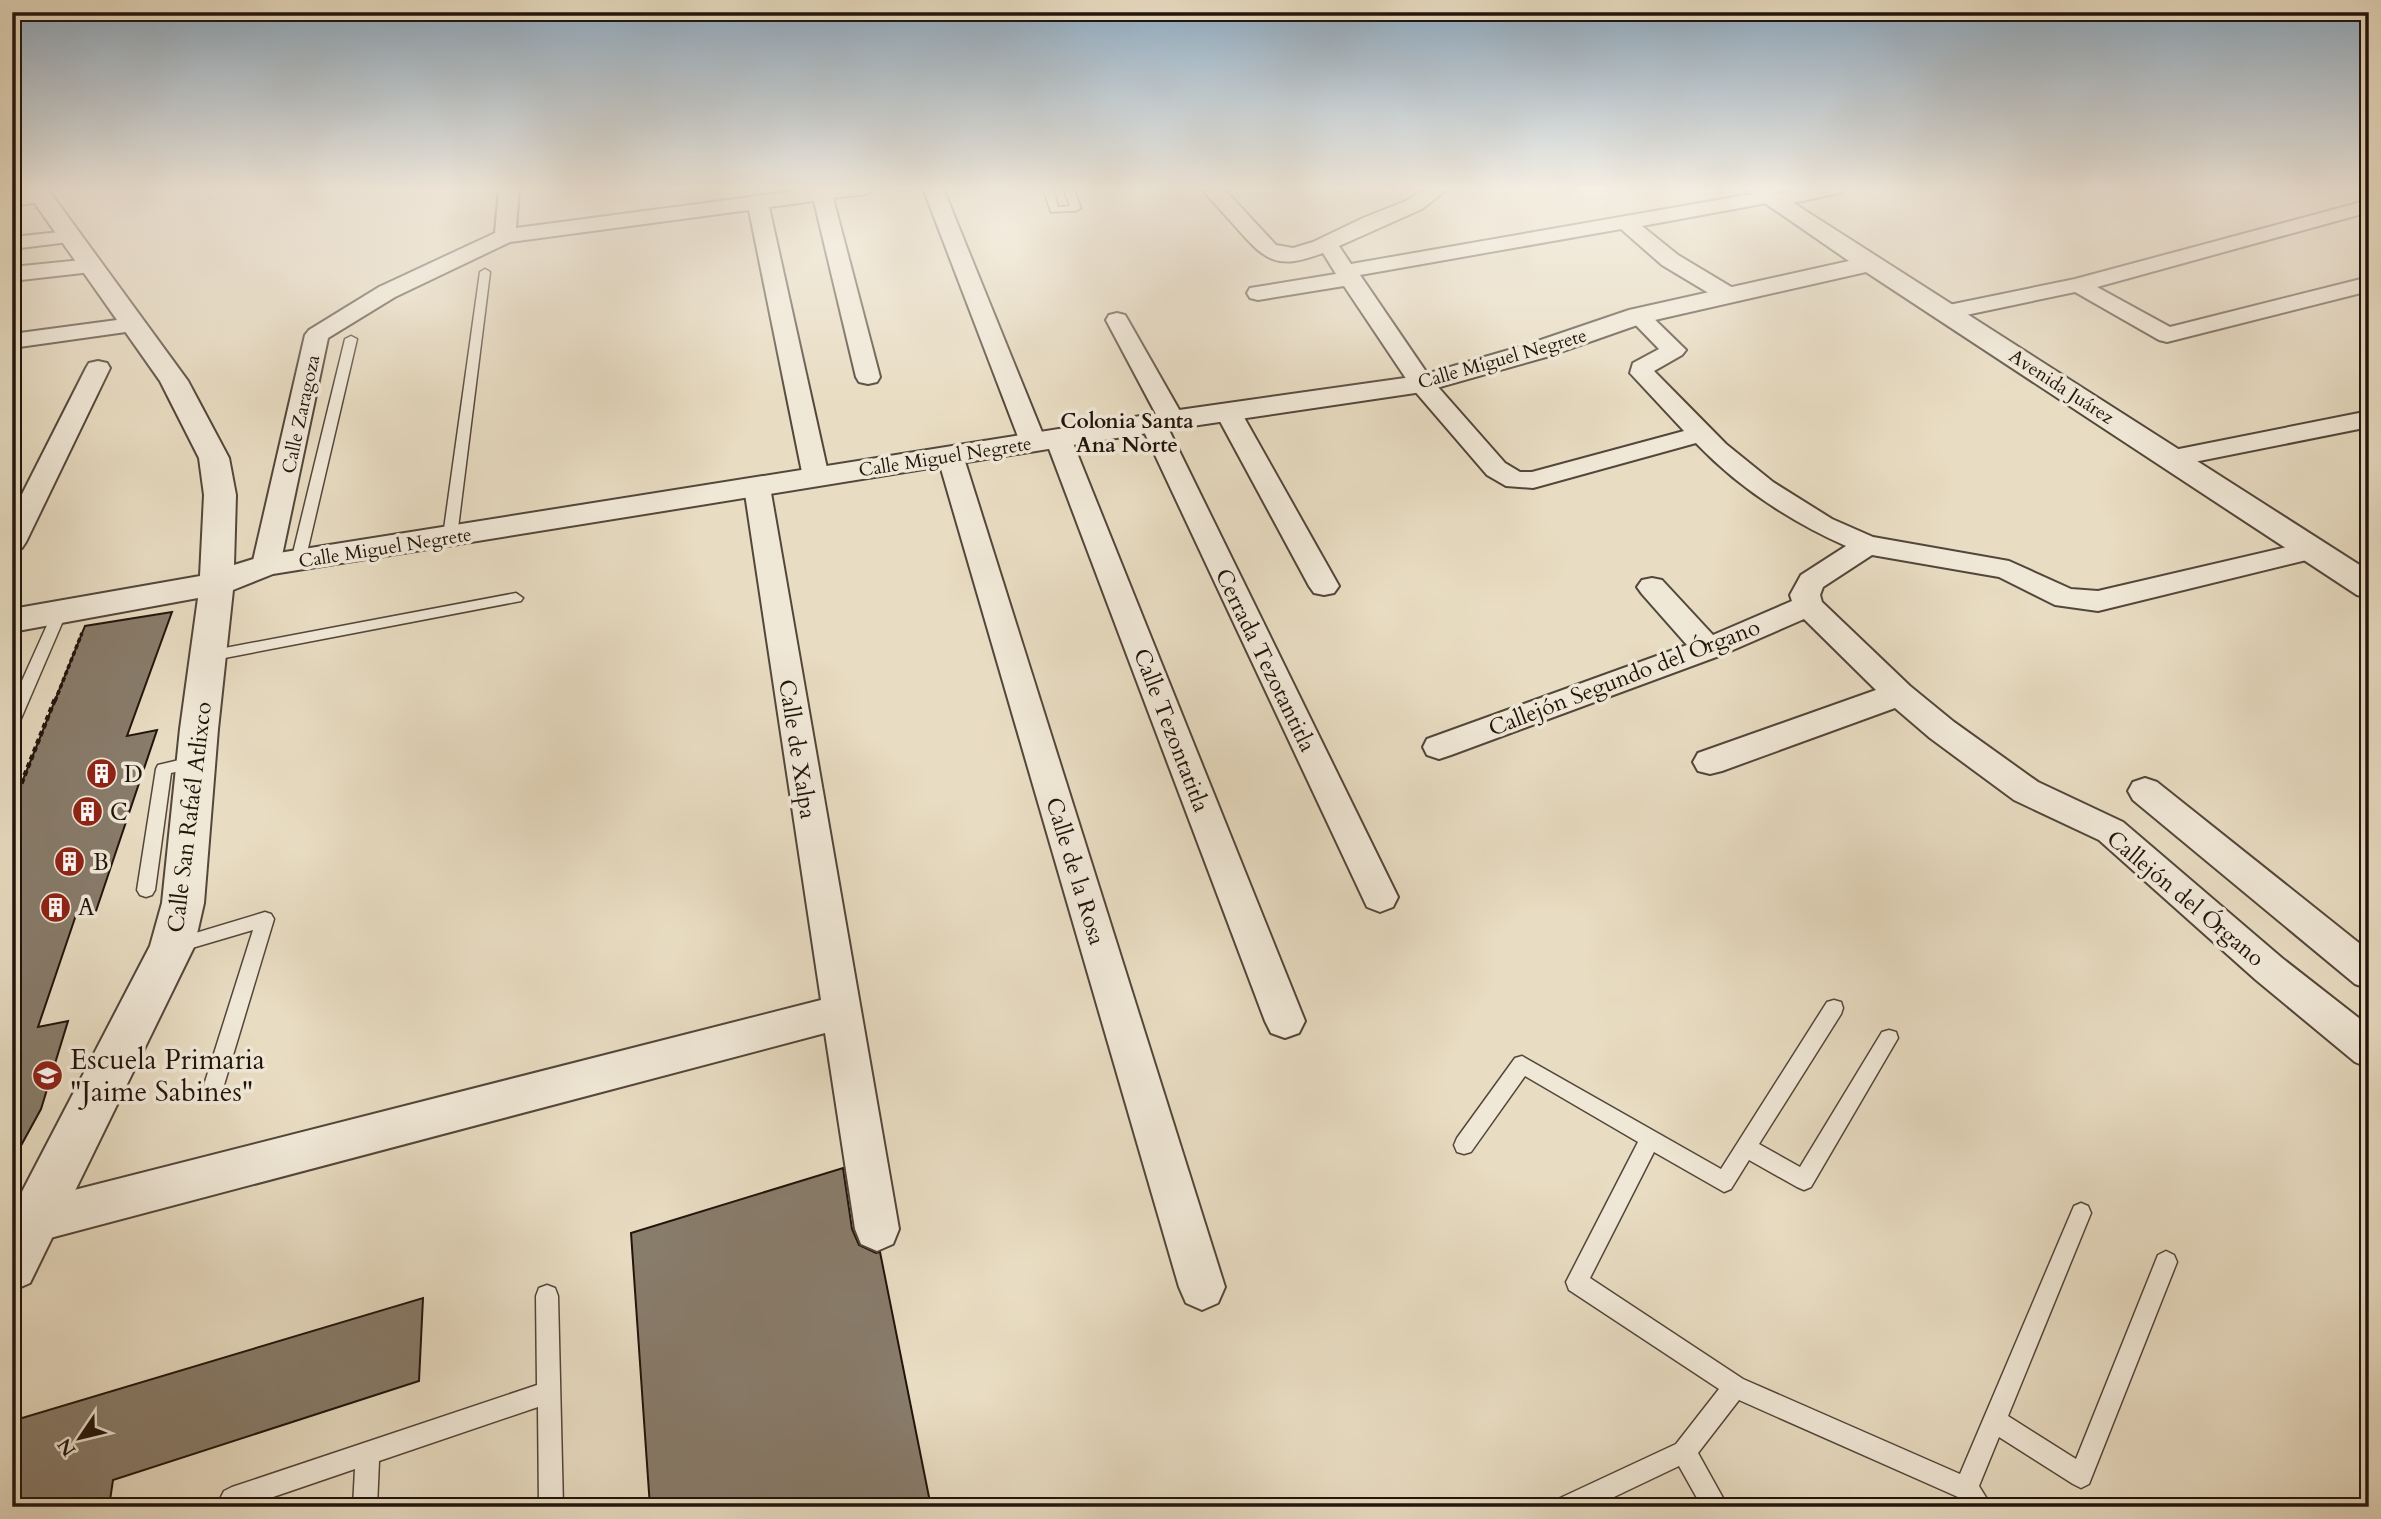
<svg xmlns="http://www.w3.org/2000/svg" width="2381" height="1519" font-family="Cardo,serif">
  <rect width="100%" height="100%" fill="#e8dcc2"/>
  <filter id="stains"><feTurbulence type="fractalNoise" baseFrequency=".00286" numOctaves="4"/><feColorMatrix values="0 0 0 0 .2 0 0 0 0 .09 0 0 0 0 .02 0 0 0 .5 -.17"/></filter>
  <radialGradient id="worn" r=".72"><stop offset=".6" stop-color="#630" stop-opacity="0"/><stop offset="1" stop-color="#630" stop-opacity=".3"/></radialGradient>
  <g fill="#887c6b" stroke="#21140c" stroke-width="2">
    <polygon points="172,612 127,736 157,730 96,911 76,915 38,1027 68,1021 41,1109 12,1162 12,807 85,626"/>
    <polygon points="843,1168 852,1229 859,1245 876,1253 880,1252 931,1507 650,1507 631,1233"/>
    <polygon points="423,1298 419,1381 113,1480 109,1507 12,1507 12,1421"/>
  </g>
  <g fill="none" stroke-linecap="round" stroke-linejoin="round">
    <defs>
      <g id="service">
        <polygon points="1043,188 1053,188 1058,207 1070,206 1063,188 1073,188 1081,208 1076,211 1051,212"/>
        <polygon points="485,269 490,272 457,536 450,540 443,536 480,272"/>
        <polygon points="351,336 357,339 305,561 298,565 291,561 345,339"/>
        <polygon points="516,593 523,598 521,601 209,661 202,656 209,651"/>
        <polygon points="59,609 66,614 20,721 12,726 12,703 52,614"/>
        <polygon points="196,756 204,762 202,766 171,773 155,890 152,895 146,897 140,895 137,890 156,769 158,765"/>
        <polygon points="265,912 271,914 274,919 224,1085 221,1091 214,1094 207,1091 204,1085 253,930 175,953 169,951 166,946 169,941"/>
        <polygon points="1834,1000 1841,1002 1843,1008 1841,1014 1759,1144 1800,1167 1882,1032 1889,1030 1896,1032 1898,1038 1811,1187 1804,1190 1797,1187 1749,1160 1731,1189 1724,1192 1654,1152 1590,1278 1743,1379 1960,1474 2074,1206 2081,1203 2088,1206 2091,1213 2008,1416 2076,1459 2158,1255 2166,1251 2174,1255 2177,1262 2089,1484 2081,1488 2073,1484 1999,1437 1979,1486 1992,1507 1965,1507 1958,1497 1739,1400 1698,1453 1728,1507 1702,1507 1679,1466 1593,1507 1554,1507 1558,1499 1676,1444 1719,1389 1569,1290 1566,1282 1638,1142 1525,1076 1471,1152 1464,1154 1457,1152 1454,1145 1457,1138 1515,1058 1522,1056 1721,1169 1827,1002"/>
        <polygon points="547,1285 555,1288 558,1296 563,1507 539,1507 538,1407 379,1461 377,1507 353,1507 355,1469 244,1507 223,1507 220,1499 224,1491 232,1487 537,1385 536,1296 539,1288"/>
      </g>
      <g id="minor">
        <polygon points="499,188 519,188 516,228 818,188 876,188 866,194 833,198 880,377 877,382 868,384 859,382 856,377 814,201 769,207 829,477 825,483 816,485 807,483 803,477 749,210 510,242 395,297 328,338 280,565 276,571 266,574 256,571 252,565 305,335 309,330 379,287 495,233"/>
        <polygon points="923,188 943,188 1046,442 1042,447 1033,450 1024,447 1020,442"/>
        <path d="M1202,188H1223L1276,245L1293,248L1313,242L1363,218L1408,200L1426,188H1449L1422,209L1339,246L1351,264L1769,191L1777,194L1806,188H1846L1843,192L1775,207L1767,203L1642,226L1678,255L1738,291L1741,296L1738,301H1722L1662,265L1621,229L1360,275L1431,379L1505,463L1520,472H1532L1684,431L1630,373L1633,363L1659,349L1627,316L1630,311H1646L1686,350L1682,355L1654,371L1726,444L1773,482L1832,519L1873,537L2009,561L2071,589L2098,591L2313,541L2323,544L2327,550L2323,556L2098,611L2055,605L1999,577L1872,555L1823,587L1820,595L1822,602L1910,686L1954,722L2038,782L2123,822L2282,958L2369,1026V1068L2355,1062L2256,980L2099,840L2014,800L1930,738L1895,708L1722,771L1710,774L1698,771L1693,762L1698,753L1876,690L1804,619L1719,656L1451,755L1439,759L1427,755L1423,747L1427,739L1687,645L1642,594L1637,587L1642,580L1652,578L1662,580L1713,635L1792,601L1790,595L1801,575L1846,546C1790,521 1738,487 1696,443L1533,488L1506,486L1487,475L1413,389L1344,286L1258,300L1250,298L1247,293L1250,288L1336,274L1323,253C1275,271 1265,260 1234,225C1224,213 1212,202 1202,188Z"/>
        <polygon points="41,191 48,193 51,197 48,201 12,206 12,194"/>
        <polygon points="2369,200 2369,212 2097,287 2170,327 2369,277 2369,291 2167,342 2159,340 2075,292 1947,319 1939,317 1936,312 1939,307 2075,279"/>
        <polygon points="70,231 77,233 81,237 77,241 12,249 12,237"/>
        <polygon points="92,259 100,261 103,266 100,271 12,281 12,267"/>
        <polygon points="1117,313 1125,315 1128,320 1185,420 1181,425 1167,426 1398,897 1393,907 1380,912 1367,907 1140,423 1144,418 1157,416 1106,320 1109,315"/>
        <polygon points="132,318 140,320 144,325 140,330 12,348 12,334"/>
        <polygon points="98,361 107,363 110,368 26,542 22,548 12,551 12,514 86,368 89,363"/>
        <polygon points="1228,404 1237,407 1241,412 1339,586 1334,593 1324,595 1314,593 1309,586 1215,412 1219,407"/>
        <polygon points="2369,411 2369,427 2174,466 2165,464 2161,458 2165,452 2174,450"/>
        <polygon points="1058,430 1067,433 1071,438 1305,1021 1299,1033 1285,1038 1271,1033 1265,1021 1045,438 1049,433"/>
        <polygon points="950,447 959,449 963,455 1225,1287 1218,1303 1202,1310 1186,1303 1179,1287 937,455 941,449"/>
        <polygon points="757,479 767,481 770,487 899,1229 893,1244 877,1251 861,1244 855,1229 825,1033 35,1242 19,1236 13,1221 19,1206 35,1200 821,1000 744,487 747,481"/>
        <polygon points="2145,778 2157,782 2369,951 2369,989 2355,984 2133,800 2128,791 2133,782"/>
      </g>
      <polygon id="tertiary" points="24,188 47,188 188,381 229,458 236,495 234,565 266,555 1172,411 1419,376 1526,345 1629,310 1849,261 1743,188 1770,188 2369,571 2369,598 2357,595 1866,272 1646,322 1546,357 1422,392 1172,429 273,574 233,590 218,729 204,903 194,947 30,1283 12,1291 12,1211 150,946 162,903 180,729 198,598 12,632 12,609 200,576 204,495 199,458 160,381"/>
    </defs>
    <use href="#service" stroke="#53463a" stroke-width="3"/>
    <use href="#minor" stroke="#53463a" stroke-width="4"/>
    <use href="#tertiary" stroke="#53463a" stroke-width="4"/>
    <polyline stroke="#21140c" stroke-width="3.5" stroke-dasharray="4.5 2.5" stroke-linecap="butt" points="55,701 82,633"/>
    <polyline stroke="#21140c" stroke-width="4.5" stroke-dasharray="5 3.5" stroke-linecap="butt" points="12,807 55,699"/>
    <use href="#service" fill="#f0e8d7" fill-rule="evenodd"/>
    <use href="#minor" fill="#f0e8d7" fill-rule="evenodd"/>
    <use href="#tertiary" fill="#f0e8d7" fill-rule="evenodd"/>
  </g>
  <linearGradient id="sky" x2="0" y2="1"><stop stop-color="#8da9c0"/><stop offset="0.47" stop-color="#f5efe4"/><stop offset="1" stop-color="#f5efe4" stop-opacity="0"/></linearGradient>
  <rect width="2381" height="401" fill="url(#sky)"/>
  <defs>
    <symbol id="building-disc" viewBox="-11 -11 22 22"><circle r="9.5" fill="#8f2418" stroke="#f0e8d7"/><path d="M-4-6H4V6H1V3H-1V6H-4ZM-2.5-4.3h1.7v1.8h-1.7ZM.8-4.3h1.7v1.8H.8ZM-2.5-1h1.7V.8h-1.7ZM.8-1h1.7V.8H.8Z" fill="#fff"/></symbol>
    <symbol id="school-disc" viewBox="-11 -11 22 22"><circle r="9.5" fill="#8f2418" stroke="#f0e8d7"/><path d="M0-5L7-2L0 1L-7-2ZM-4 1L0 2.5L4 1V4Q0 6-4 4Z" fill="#fff"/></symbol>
  </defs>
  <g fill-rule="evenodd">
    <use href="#building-disc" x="84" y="756" width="35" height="35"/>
    <use href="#building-disc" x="70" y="794" width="35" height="35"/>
    <use href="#building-disc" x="52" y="844" width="35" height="35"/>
    <use href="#building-disc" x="38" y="890" width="35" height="35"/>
    <use href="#school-disc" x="30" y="1058" width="35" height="35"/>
  </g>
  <g text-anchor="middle" stroke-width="7" stroke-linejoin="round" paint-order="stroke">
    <g font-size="19" fill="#21140c" stroke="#f0e8d7">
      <text transform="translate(1502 358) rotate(-16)" y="7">Calle Miguel Negrete</text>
      <text transform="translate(2062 386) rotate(33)" y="7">Avenida Juárez</text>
      <text transform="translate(300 414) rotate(-78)" y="7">Calle Zaragoza</text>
      <text transform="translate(945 456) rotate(-9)" y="7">Calle Miguel Negrete</text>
      <text transform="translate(385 547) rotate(-9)" y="7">Calle Miguel Negrete</text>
    </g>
    <g font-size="21" font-weight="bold" fill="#21140c" stroke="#f0e8d7">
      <text x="1127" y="428">Colonia Santa<tspan x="1127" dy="24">Ana Norte</tspan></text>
    </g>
    <g font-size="23" fill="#21140c" stroke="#f0e8d7">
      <text transform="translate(1266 660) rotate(64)" y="8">Cerrada Tezotantitla</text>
      <text transform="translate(1624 677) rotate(-21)" y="8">Callejón Segundo del Órgano</text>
      <text transform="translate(1172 730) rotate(69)" y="8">Calle Tezontatitla</text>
      <text transform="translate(798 749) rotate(81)" y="8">Calle de Xalpa</text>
      <text transform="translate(189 817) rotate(-83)" y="8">Calle San Rafaél Atlixco</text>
      <text transform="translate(1076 871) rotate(73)" y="8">Calle de la Rosa</text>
      <text transform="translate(2186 898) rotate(40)" y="8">Callejón del Órgano</text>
    </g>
    <g font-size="23" fill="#21140c" stroke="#f0e8d7" text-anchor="start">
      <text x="124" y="782">D</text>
      <text x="110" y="820">C</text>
      <text x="93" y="870">B</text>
      <text x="78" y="915">A</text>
    </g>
    <g font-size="28" fill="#21140c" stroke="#f0e8d7" text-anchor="start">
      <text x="70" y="1069">Escuela Primaria<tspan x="70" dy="32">"Jaime Sabines"</tspan></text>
    </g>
  </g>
  <rect width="2381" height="1519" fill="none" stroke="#e8dcc2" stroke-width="42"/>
  <rect x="14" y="14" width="2353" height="1491" fill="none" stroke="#21140c" stroke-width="3.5"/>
  <rect x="21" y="21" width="2339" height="1477" fill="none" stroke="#21140c" stroke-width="2"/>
  <g transform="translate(80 1438) rotate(235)" stroke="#f0e8d7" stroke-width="5" paint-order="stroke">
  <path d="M0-5L12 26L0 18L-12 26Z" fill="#21140c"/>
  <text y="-10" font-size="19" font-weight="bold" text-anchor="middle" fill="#21140c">N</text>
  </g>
  <rect width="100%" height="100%" filter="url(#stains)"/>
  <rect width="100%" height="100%" fill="url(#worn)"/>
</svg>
